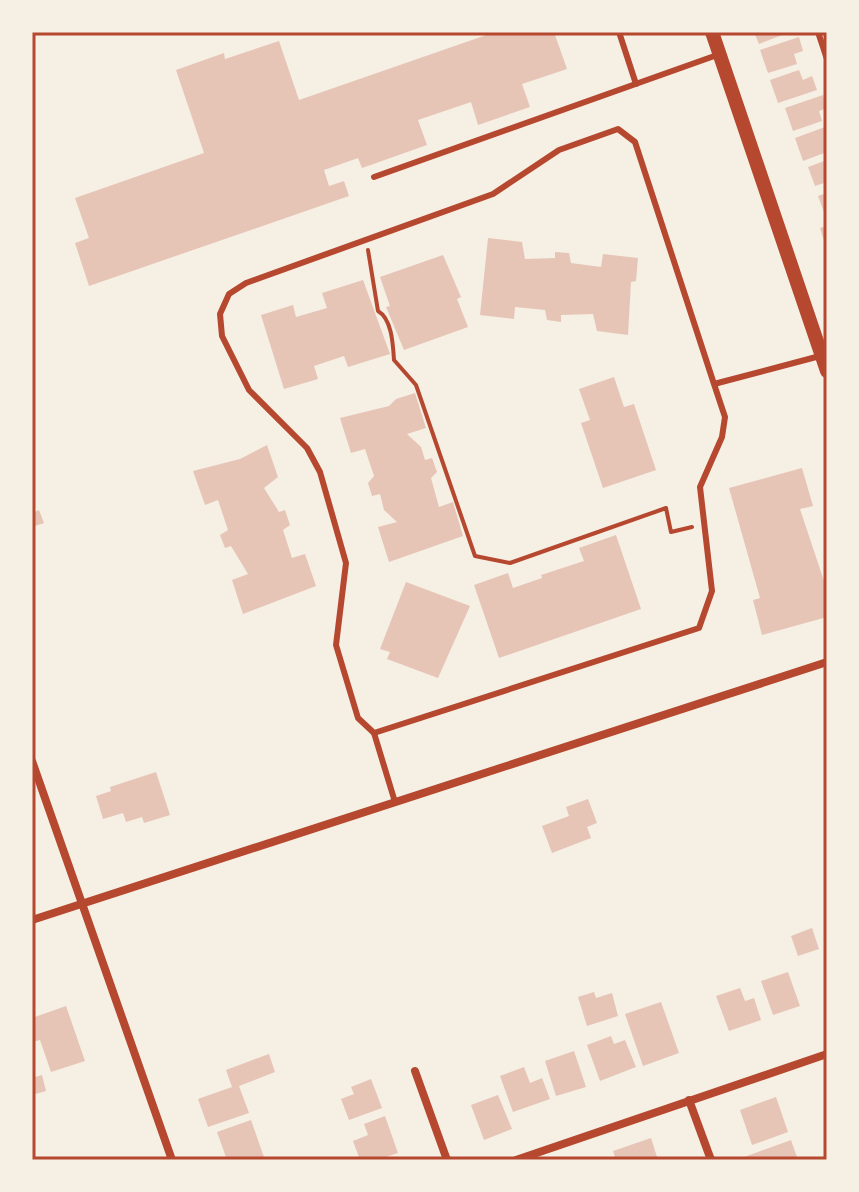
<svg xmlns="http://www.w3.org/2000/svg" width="859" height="1192" font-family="'PT Serif',serif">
  <rect width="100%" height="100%" fill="#f6efe4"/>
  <g fill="#e6c5b7">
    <polygon points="495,32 554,32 567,69 522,84 530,107 478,125 471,102 418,120 427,145 362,168 358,158 324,170 329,186 344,181 349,196 89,286 75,243 89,238 75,198 204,153 176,70 224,53 225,59 279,41 299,100"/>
    <polygon points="754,32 790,32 759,44"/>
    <polygon points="799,37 803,51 794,54 797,64 768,73 760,50"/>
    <polygon points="799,70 803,80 812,76 817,90 778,103 770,80"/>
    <polygon points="823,95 827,108 819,111 822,121 793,131 785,108"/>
    <polygon points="825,127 827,152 803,161 795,138"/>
    <polygon points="827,160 827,182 815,186 808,167"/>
    <polygon points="827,193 827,220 818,196"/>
    <polygon points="827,226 827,247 826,247 820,228"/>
    <polygon points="488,238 522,242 525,259 555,258 555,252 569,253 571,263 601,267 603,254 638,258 636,281 631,282 628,335 597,331 593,314 561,315 561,322 547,320 545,310 515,307 514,319 480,315"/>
    <polygon points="443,255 461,297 457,299 468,327 404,350 386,307 390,306 380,277"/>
    <polygon points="363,280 390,354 348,367 344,356 314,366 318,379 284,389 261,315 293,305 296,317 327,308 322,293"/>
    <polygon points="614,377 624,407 634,404 656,470 603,488 581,423 590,420 579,389"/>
    <polygon points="415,393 426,428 407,434 421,447 425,460 432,458 437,472 431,478 439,507 453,502 463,536 389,562 378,527 397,522 384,510 380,494 372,496 368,483 374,476 365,449 351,453 340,418 389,406 396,399"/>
    <polygon points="267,445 278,477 264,488 279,512 285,510 290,525 283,530 292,558 305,554 316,586 243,614 232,580 248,574 231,546 225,548 220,535 228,530 218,500 205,505 193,471 240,459"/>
    <polygon points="802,468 813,506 800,509 824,581 827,580 827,617 762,635 753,600 760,598 729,488"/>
    <polygon points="39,510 44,523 32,527 32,513"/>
    <polygon points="616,535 641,609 499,658 474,585 508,573 513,588 542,578 541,575 584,561 579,548"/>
    <polygon points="406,582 470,606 438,678 387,659 390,652 380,649"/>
    <polygon points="156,772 170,815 144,823 142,817 126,822 123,813 103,819 96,796 111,791 110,787"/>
    <polygon points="588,799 597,823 587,827 591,838 552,853 542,826 569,816 566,807"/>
    <polygon points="812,928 819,949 798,956 791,936"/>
    <polygon points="788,972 800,1006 773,1015 761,981"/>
    <polygon points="740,988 745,1001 754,998 761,1020 729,1031 716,996"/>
    <polygon points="594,992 596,998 612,993 618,1016 587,1026 578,997"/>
    <polygon points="661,1002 679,1053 643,1066 625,1014"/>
    <polygon points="66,1006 85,1061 51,1072 40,1040 32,1042 32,1018"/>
    <polygon points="611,1036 614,1044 625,1040 636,1067 600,1081 587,1045"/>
    <polygon points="574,1051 586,1087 556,1096 545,1061"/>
    <polygon points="269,1054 275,1072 239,1086 249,1113 208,1127 198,1099 232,1087 226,1070"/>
    <polygon points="524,1067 530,1083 542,1078 550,1099 513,1112 500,1076"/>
    <polygon points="42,1075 46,1091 32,1095 32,1078"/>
    <polygon points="371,1079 382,1108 349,1120 341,1099 354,1094 351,1087"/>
    <polygon points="498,1095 512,1129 484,1140 471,1105"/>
    <polygon points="776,1097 788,1132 752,1145 740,1110"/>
    <polygon points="385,1116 398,1153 377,1160 360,1160 353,1141 368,1135 364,1124"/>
    <polygon points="251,1120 265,1160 227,1160 217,1132"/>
    <polygon points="651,1138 658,1160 616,1160 613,1151"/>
    <polygon points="791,1140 798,1160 736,1160"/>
  </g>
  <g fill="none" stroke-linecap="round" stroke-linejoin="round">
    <path stroke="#b5482f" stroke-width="4" d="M368,250L378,311C392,319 393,345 394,360L416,385L475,556L510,563L666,508L671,532L692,527"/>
    <g stroke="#b5482f" stroke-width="6">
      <polyline points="619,32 636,84"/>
      <polyline points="818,32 827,59"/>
      <polyline points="374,177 720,54"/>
      <polyline points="714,384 725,417 722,437 700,487 712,591 699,628 374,733 358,718 336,645 346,563 320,472 307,448 249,390 222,336 220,314 229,294 246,283 493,194 559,150 618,129 635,142 714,384 820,356"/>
      <polyline points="374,733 395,802"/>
    </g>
    <g stroke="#b5482f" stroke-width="8">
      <polyline points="32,761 172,1160"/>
      <polyline points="32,920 827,662"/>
      <polyline points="415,1071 447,1160"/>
      <polyline points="689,1100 711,1160"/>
      <polyline points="516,1160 827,1054"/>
    </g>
    <polyline stroke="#b5482f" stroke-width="14" points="712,32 827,371"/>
  </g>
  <rect width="859" height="1192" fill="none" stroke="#f6efe4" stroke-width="68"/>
  <rect x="34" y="34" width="791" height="1124" fill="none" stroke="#b5482f" stroke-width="3"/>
</svg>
